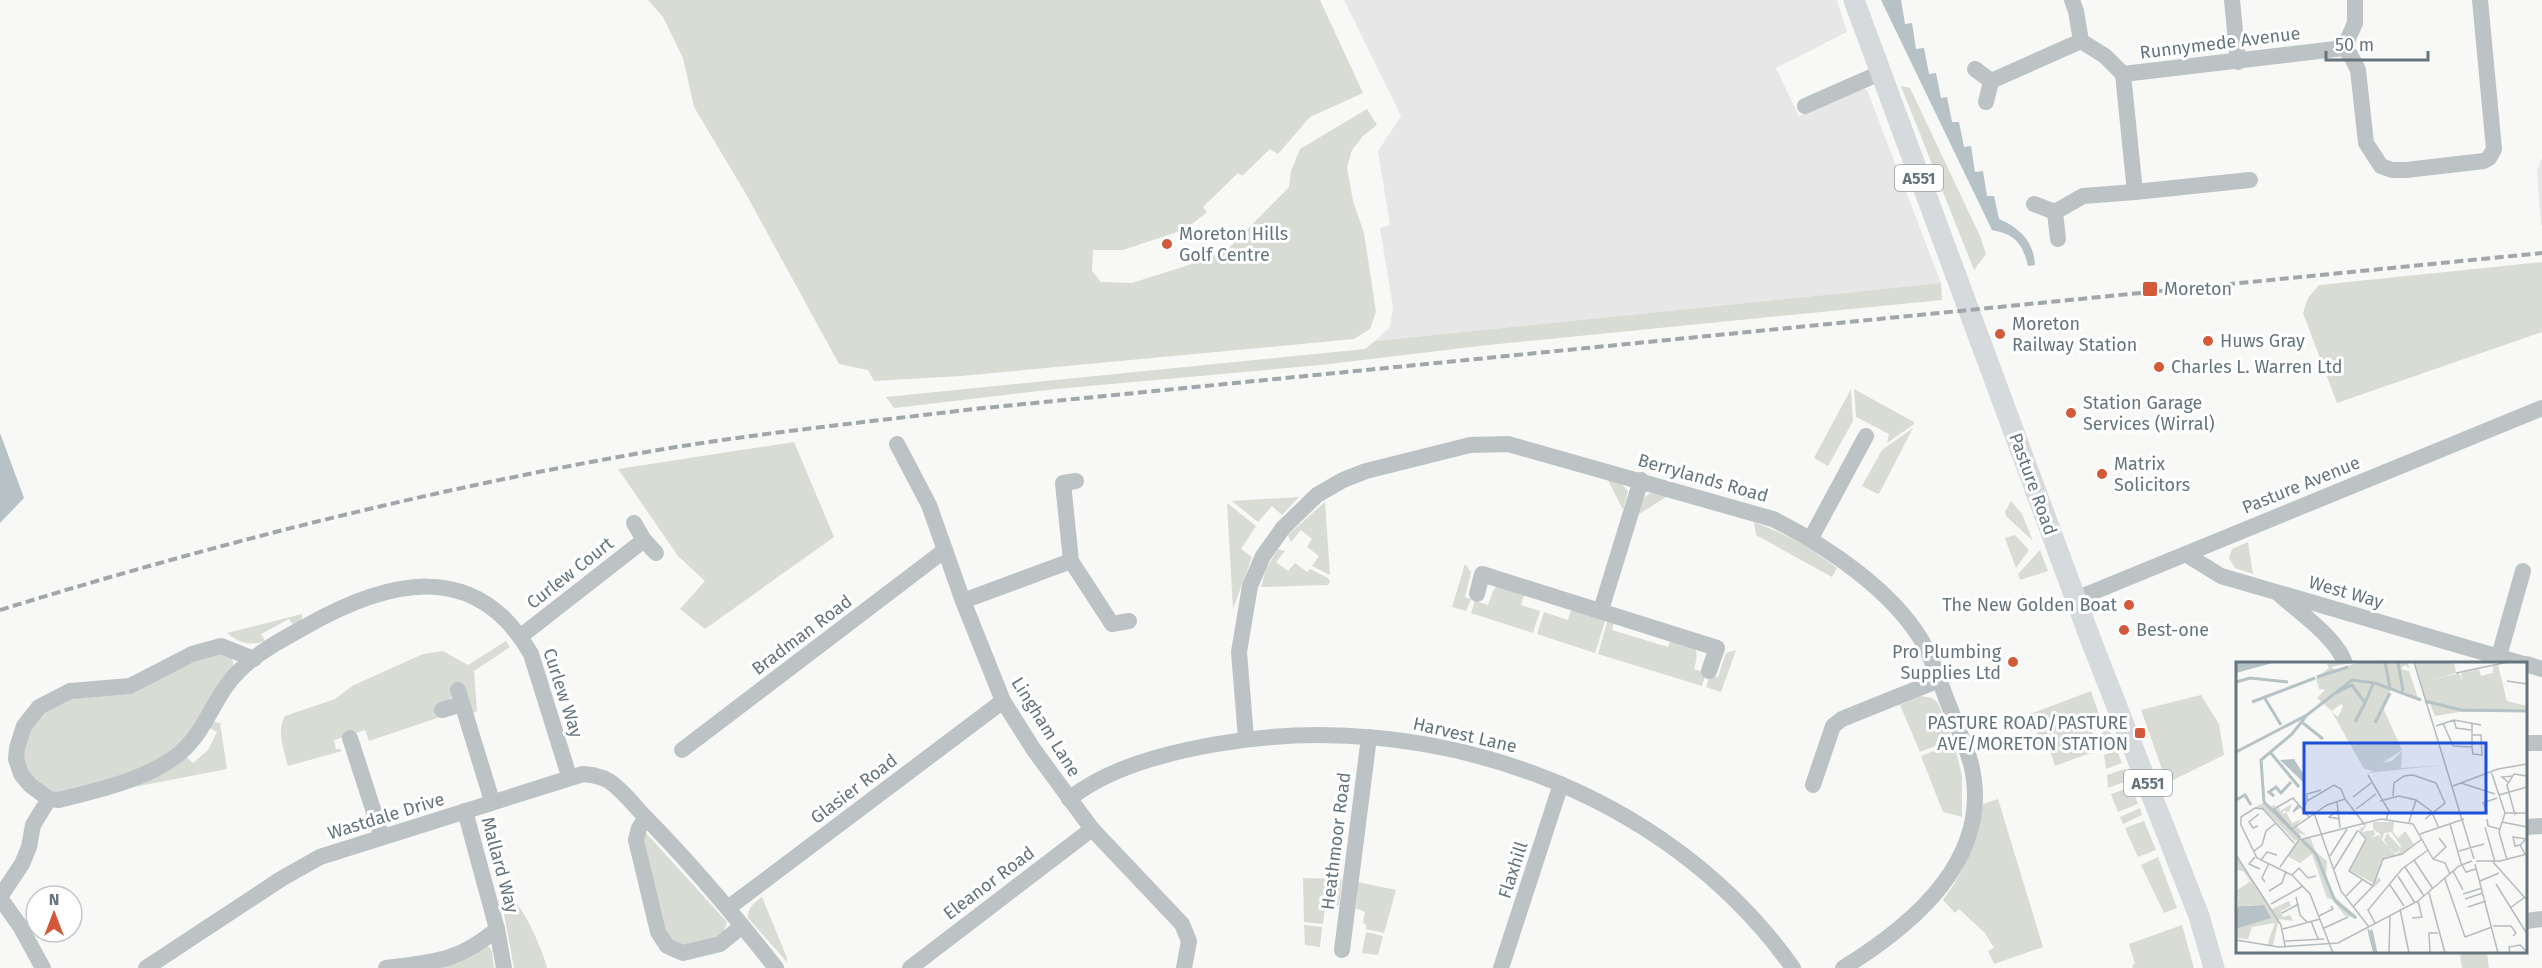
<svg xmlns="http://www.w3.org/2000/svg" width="2542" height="968" font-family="'Fira Sans',sans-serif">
  <rect width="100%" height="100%" fill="#f8f8f6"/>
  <g fill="#e6e7e6">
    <polygon points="1344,0 1837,0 1847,32 1776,68 1799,116 1859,89 1867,90 1941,283 1375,341 1390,327 1393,307 1380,228 1390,225 1378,151 1401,116"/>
    <polygon points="2542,157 2542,225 2541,225 2537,171"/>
  </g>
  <g fill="#d8dcd5">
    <polygon points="648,0 1320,0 1363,93 1310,117 1278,154 1270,149 1242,176 1238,173 1203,207 1207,212 1186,229 1123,250 1093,250 1092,271 1101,282 1132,283 1195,263 1229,248 1289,187 1291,171 1300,149 1367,109 1377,125 1363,136 1352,150 1347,167 1353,201 1364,233 1376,312 1370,329 1354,339 961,376 874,381 868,370 839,364 746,194 694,107 683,58 663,17"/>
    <polygon points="1901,86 1910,88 1980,236 1986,254 1974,270"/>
    <polygon points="2542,262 2542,332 2337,403 2303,313 2308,298 2319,285"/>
    <polygon points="1941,283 1942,300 1488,345 1321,365 1056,389 894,408 886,397 1365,349 1375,341"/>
    <polygon points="1851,389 1853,421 1828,466 1814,458"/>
    <polygon points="1854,389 1914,422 1914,424 1887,443 1889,434 1856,417"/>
    <polygon points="1913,428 1880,492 1878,494 1862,486 1882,450"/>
    <polygon points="794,442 834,537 705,629 680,609 705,581 678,556 618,469"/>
    <polygon points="1608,480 1621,483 1628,491 1623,510"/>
    <polygon points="1650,493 1668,496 1639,514 1643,499"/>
    <polygon points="1299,497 1282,515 1272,506 1258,522 1232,501"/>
    <polygon points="2011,501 2022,514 2033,541 2006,516 2005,512"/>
    <polygon points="1325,502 1330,575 1312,566 1319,556 1307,547 1312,539 1301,530 1291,542 1288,535"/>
    <polygon points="1227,503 1256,526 1241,549 1252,557 1233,609"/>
    <path d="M1754,522C1784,533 1812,548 1837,568L1832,577L1756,535Z"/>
    <polygon points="2015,535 2029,550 2016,568 2005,538"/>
    <polygon points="2248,542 2253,574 2235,568 2229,558 2232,549"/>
    <polygon points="1278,549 1285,551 1276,562 1288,571 1295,563 1307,572 1310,569 1328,578 1330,582 1328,585 1261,587 1266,569"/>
    <polygon points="2040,550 2048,571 2020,580 2018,574"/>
    <polygon points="1465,564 1471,572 1465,597 1471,599 1466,611 1452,607"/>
    <polygon points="1498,585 1525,592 1521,605 1540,611 1533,633 1471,613 1475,601 1488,605 1493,591"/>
    <polygon points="1572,607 1606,618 1595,653 1537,634 1544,612 1568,620"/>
    <path d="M302,614V621L294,626L289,619L261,634L265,641C249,646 239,643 227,633Z"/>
    <path d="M1608,619L1614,621L1612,630L1668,647L1671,639C1692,645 1702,644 1694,669L1706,673L1702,686L1598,654Z"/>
    <path d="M506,641L510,647L474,671L477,711L471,714L453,694L440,717L369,741L365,730L334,740L336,749H340L342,751L288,766C284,750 276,731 285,716L335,699L352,686L423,654L443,651L468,665Z"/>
    <polygon points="1736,650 1721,692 1706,687 1710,675 1718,677 1726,653"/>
    <path d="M222,652L228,654L233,661V667C217,691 203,718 185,740C161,769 90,784 55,794L30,776L24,763L23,748L37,716L73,698Z"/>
    <polygon points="2091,691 2099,714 2090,717 2096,751 2055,766 2048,744 2038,744 2037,732 2033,731 2033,720 2028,720 2027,715"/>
    <polygon points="2201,695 2219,724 2224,755 2167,783 2141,710"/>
    <polygon points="1921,696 1932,698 1938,703 1953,739 1920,752 1900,705"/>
    <polygon points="212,721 220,723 227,769 134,787 185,756 193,763 208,750 217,732 210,728"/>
    <polygon points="2108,725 2115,744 2102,749 2102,727"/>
    <polygon points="1954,743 1962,776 1962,817 1943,812 1921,756"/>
    <polygon points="2117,750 2122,763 2106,769 2104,755"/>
    <polygon points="2124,769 2129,780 2108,788 2107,775"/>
    <polygon points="2131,787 2138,804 2118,812 2111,794"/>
    <path d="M1998,799L2043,947L1994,964L1988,951L1994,948L1985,933L1959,909L1955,913L1943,900C1965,871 1977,841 1983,804Z"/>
    <polygon points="2140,808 2142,815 2123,824 2120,817"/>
    <polygon points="2144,821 2156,850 2138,857 2125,828"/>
    <path d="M646,833L727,922L723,934C700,942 679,957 664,932L643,834Z"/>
    <polygon points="2158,857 2177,908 2164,913 2141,865"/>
    <polygon points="1303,878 1342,879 1339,905 1325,908 1323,924 1304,922"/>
    <polygon points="1358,882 1396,890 1384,933 1366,929 1366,924 1363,923 1365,912 1356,908"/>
    <path d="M508,897C523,902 543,952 547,968H514L501,898Z"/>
    <path d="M762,897L787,958V962L748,918C748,907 753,904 762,897Z"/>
    <polygon points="1304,925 1322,927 1320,947 1305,945"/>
    <polygon points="2182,925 2194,968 2133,968 2132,965 2135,964 2129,944"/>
    <polygon points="1366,932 1383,936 1378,955 1362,953"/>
    <polygon points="488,946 492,951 494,968 432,968"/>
    <polygon points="2487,952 2489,968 2462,968 2460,954"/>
  </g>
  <g fill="#b6c2c5">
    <path d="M1881,0H1901L1905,24L1912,23L1916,49L1924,48L1929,74L1936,73L1941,98L1947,97L1952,122H1959L1964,147L1971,146L1975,172L1983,171L1987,196H1994L1999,219C2020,228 2034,242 2035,265L2028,266C2023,243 2014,234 1992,230Z"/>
    <polygon points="0,433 24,498 0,523"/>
  </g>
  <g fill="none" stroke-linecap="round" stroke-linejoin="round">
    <g stroke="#bdc2c5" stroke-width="16">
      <polyline points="2072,0 2076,11 2081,41 2105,56 2123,74 2344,48"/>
      <polyline points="2232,0 2238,62"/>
      <polyline points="2344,48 2351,56 2358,70 2366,143 2381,166 2392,170 2406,170 2484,161 2489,158 2494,149 2480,0"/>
      <polyline points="2344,48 2355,23 2355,0"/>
      <polyline points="1975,69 1991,81"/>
      <polyline points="2123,74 2135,192 2250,180"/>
      <polyline points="1991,81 2081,41"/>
      <polyline points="1986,102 1991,81"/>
      <polyline points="1805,106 1880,73"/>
      <polyline points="2034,204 2055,212"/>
      <polyline points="2058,239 2055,212 2083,196 2135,192"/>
      <polyline points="897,444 929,505 963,601 1003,701 1034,750 1092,829 1182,924 1189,941 1184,968"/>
      <polyline points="1076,481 1063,483 1071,561 1112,624 1129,621"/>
      <polyline points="634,523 644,540 656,553"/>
      <polyline points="1811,538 1866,436"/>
      <polyline points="2187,555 2221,576 2523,664"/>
      <polyline points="1477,594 1482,574 1717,648 1709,671"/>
      <path d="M2280,595C2299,612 2339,640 2345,664"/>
      <polyline points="2076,599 2542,408"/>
      <polyline points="963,601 1071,561"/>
      <polyline points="1601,610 1641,480"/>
      <polyline points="521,636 644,540"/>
      <polyline points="2499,656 2523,571"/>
      <polyline points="2526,664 2542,669"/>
      <polyline points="458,690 492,801"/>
      <polyline points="442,710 462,704"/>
      <polyline points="350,738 382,837"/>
      <path d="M1246,738L1239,652L1250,586L1263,556L1283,528L1317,495L1343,480L1366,471L1470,445L1508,444L1773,519C1826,546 1891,589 1922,641C1934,662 1941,686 1950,708C1957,727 1966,745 1971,764C1994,858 1913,925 1843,968"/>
      <polyline points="2526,743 2542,743"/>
      <polyline points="682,750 945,550"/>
      <polyline points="1813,785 1833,726 1842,719 1939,680"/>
      <polyline points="49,799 30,785 21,774 16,759 17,748 24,726 39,707 70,691 130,686 192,654 221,646 254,659"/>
      <path d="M1069,799C1109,768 1162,754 1211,745C1426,705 1666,788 1793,968"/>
      <polyline points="465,811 497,929 504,968"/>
      <polyline points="646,818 639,828 636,840 658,932 667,946 683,953 720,944 742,926"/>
      <polyline points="2526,827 2542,826"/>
      <path d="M0,897L22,864L29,847L33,825L49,799L59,800C98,790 150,779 181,752C207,730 214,695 239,671C257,653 281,640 303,628C385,581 475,556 531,654L569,776"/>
      <polyline points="0,898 20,926 43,968"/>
      <polyline points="728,908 1003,701"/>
      <polyline points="2526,921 2542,919"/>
      <polyline points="1342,950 1369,737"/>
      <path d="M146,968L281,879L320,857L583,774C592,775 601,776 609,781C624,791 636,808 649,821C694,867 736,917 776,968"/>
      <path d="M386,968C434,962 458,962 497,929"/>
      <polyline points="910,968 1092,829"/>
      <polyline points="1501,968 1561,784"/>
    </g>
    <polyline stroke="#d6dadd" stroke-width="21" points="1854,0 2092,643 2199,916 2214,968"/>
    <path stroke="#a0a6ab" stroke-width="4" stroke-dasharray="9 4.5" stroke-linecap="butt" d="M0,610C214,544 431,489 652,451C758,433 867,422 974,409L2542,253"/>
  </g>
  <g fill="#d3593b" stroke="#fff" stroke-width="2">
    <circle cx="1167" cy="244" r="6"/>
    <rect x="2142" y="281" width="16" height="16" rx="3"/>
    <circle cx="2000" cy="334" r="6"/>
    <circle cx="2208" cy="341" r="6"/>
    <circle cx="2159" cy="367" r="6"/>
    <circle cx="2071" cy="413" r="6"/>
    <circle cx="2102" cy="474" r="6"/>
    <circle cx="2129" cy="605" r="6"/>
    <circle cx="2124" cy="630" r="6"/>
    <circle cx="2013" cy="662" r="6"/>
    <rect x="2134" y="727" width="12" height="12" rx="3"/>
  </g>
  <g text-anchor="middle" stroke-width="6" stroke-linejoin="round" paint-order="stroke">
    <g fill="#fff" stroke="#949ea5" stroke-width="1.5">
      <rect x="1895" y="165" width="48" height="26" rx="4.5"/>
      <rect x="2124" y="770" width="48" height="26" rx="4.5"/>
    </g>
    <g font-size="16" font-weight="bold" fill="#66747e">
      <text x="1919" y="184">A551</text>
      <text x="2148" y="789">A551</text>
    </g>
    <g font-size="18" fill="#66747e" stroke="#fff">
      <text transform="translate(2220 43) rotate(-7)" y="6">Runnymede Avenue</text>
      <text transform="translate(1703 478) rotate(16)" y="6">Berrylands Road</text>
      <text transform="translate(2033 484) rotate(70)" y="6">Pasture Road</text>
      <text transform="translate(2301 485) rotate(-22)" y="6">Pasture Avenue</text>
      <text transform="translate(570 573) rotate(-38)" y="6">Curlew Court</text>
      <text transform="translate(2346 592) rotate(16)" y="6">West Way</text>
      <text transform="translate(802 635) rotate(-37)" y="6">Bradman Road</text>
      <text transform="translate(563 693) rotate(72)" y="6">Curlew Way</text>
      <text transform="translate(1046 727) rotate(58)" y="6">Lingham Lane</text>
      <text transform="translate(1465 735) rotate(13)" y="6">Harvest Lane</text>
      <text transform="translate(854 789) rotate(-37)" y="6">Glasier Road</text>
      <text transform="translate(386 816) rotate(-17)" y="6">Wastdale Drive</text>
      <text transform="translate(1336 841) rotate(-83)" y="6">Heathmoor Road</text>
      <text transform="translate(500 865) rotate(75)" y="6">Mallard Way</text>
      <text transform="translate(1513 870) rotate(-72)" y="6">Flaxhill</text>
      <text transform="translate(989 883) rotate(-37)" y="6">Eleanor Road</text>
    </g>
    <g font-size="18" fill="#66747e" stroke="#fff" text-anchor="start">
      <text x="1179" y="240">Moreton Hills<tspan x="1179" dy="21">Golf Centre</tspan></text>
      <text x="2164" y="295">Moreton</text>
      <text x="2012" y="330">Moreton<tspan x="2012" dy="21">Railway Station</tspan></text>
      <text x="2220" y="347">Huws Gray</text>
      <text x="2171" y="373">Charles L. Warren Ltd</text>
      <text x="2083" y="409">Station Garage<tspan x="2083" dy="21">Services (Wirral)</tspan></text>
      <text x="2114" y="470">Matrix<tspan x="2114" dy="21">Solicitors</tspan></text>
      <text x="2117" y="611" text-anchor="end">The New Golden Boat</text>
      <text x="2136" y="636">Best-one</text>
      <text x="2001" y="658" text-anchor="end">Pro Plumbing<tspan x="2001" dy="21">Supplies Ltd</tspan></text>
      <text x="2128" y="729" text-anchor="end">PASTURE ROAD/PASTURE<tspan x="2128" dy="21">AVE/MORETON STATION</tspan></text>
    </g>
  </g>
  <g transform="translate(2236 662)">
    <rect width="291" height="291" fill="#f8f8f6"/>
    <path d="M90,0H120L95,5L100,8L123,0H172L173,6L169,3L164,7L173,9L182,36L154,28L147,46L166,88L146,101L156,99L166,89L165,106L207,103L132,111L137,109L128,107L96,50L102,55L107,44L105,42L96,49L81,36L89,28L83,27L80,16L93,6ZM179,0H218L220,11L191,19L223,11L226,19L225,11L243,7L245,14L257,11V4L262,3L271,39L291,44V50H223L199,54L194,42L190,43ZM29,140L34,144L39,143V149L42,143L44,149L56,142L53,150L47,149V153L50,150L56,161L66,157L60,164L71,174L63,171L66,176L59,179L28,147H16ZM137,160H158L157,170L162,176L169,169L178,182L164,193L146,197L140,219L143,215L145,219L137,226L139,222L113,208L131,177L123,167L132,162L126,170L138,168L139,173L134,176L143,173L145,177L144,172L137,167ZM155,170L165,184L160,193L146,178L148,171ZM151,171L164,185L163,191L156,190L148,178ZM74,175L80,190L91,199L90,213L97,233L122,256L109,254L97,238L91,236L76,192L64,201L51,194L59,181ZM0,193L36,247L53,239L55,244L45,249L47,255L54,253L57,259L43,257L37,283H32L33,277L39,261L16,265L12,277L0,276V267L34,256L28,243H12L0,249L2,243V237L4,233L1,236L0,245V229L13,220L5,213L16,222L8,210L0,207Z" fill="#d8dcd5" fill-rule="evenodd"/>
    <path d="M0,0H40L0,11ZM58,97L68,113L67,120L44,98ZM28,243L35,256L0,267V249L4,244Z" fill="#b6c2c5"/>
    <path fill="none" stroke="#b6c2c5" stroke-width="3" d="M149,0L154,26M162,0L167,29M81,15L112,5M0,20L14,16L52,20M98,32L116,23L129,41L137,22M28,35L45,63M189,39L225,48L291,49M16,40L79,16M119,60L129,41M67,61L87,77M139,61L154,31M0,90L71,53L116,18L139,21L185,38M34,90L63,125M47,129L44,132L55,120M38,134L33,130L40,125L44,130M0,138L9,133L15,143M28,140L25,98L56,72L71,53M28,140L64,176M66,178L80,192L99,239L120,256M135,268L140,291"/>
    <path fill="none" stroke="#b5bbbf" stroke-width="1.5" d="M178,0L238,197M220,11L272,0M271,19L291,22M218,58L220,66L235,68M207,61L217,84M236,61V85L237,92L246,93L245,73H236M200,64L218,58L245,63M217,84L236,85M255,109L269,151M132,113L153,149L150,158M272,120L266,115L277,114M225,121L259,132M217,124L262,107L291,102M263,133L291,125M157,134L158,121L168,114L177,113L200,121L209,141L189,157M117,135L135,121M109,137L129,163M71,139V132L85,128M144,139L163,134L180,138L195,149L203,166M101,140L104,166M63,142L57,150L65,144M68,146L71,139L98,123L105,127L109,137M120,147L140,132M250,147L247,141L261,136M103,148L93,155L104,157M78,151L105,229L133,265M269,151L263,170L271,198M269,151H291M279,153L271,123L278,112L291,114M73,155L57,136L38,147L56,167L91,143L109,137M251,157L252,164L264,167M173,160L180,138M266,160L291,165M214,162L225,201L230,210L240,207M22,164L17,166L13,160L23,152M249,165L259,200M123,169L130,177L113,209L137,224M184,172L228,157M58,181L27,147L19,146L5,155V163L21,196L56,213L74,232L97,291M284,183L290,177L277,175L279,184L284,183L289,192M18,189L26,183L30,169L40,161M223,189L248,182M0,193L45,263L49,284M94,194L111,167M19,195L13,202L24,207M197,197L210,185L203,176M25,198L31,190L41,193M178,198L197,227M240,199H264L291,192M257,200L291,238M239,202L262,291M44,205L63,178L145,157L177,162L197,197L209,201L214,212M169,205L188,234M98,207L122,168M217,209L227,228M56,213L63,206L72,216L80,214M162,214L179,241M209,217L229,275M244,219L263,211M29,220L26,216L33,201M260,222L291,272M154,223L168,244M33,229L46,221L50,209M193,231L209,291M227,232L246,226M60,235L64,253L71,260M109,235L126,218M229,237L247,231M35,242L67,224M118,244L137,224L147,197L166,192L186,177M232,245L250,239M274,246L289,235M164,247L173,291M46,251L63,242M83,254L97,247L95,244M176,256L186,255L182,239M75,259L82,277M139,261L132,248L166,207L192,188M257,264H275L280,271L277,274M88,266L112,255M47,267L84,257M132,267L138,291M229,275L256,265M0,278L43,285L102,281L182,239L223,204L236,199M49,279L88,277M153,291L154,253M194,291L193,271H202M274,291L273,285L284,283L291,290"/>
    <path fill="#1d4ed8" fill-opacity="0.15" stroke="#1d4ed8" stroke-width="3" d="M68,81H250V151H68Z"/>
    <rect width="291" height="291" fill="none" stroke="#66747e" stroke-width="3"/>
  </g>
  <g transform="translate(54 914)"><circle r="28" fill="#ffffff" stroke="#c2c7cb" stroke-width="1.5"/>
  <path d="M0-4.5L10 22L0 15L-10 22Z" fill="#d3593b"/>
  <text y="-9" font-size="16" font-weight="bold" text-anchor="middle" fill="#66747e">N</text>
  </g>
  <path d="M2326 51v9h102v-9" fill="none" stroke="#66747e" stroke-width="3"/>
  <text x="2335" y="51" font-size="18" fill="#66747e" stroke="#ffffff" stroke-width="4.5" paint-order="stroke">50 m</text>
</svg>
